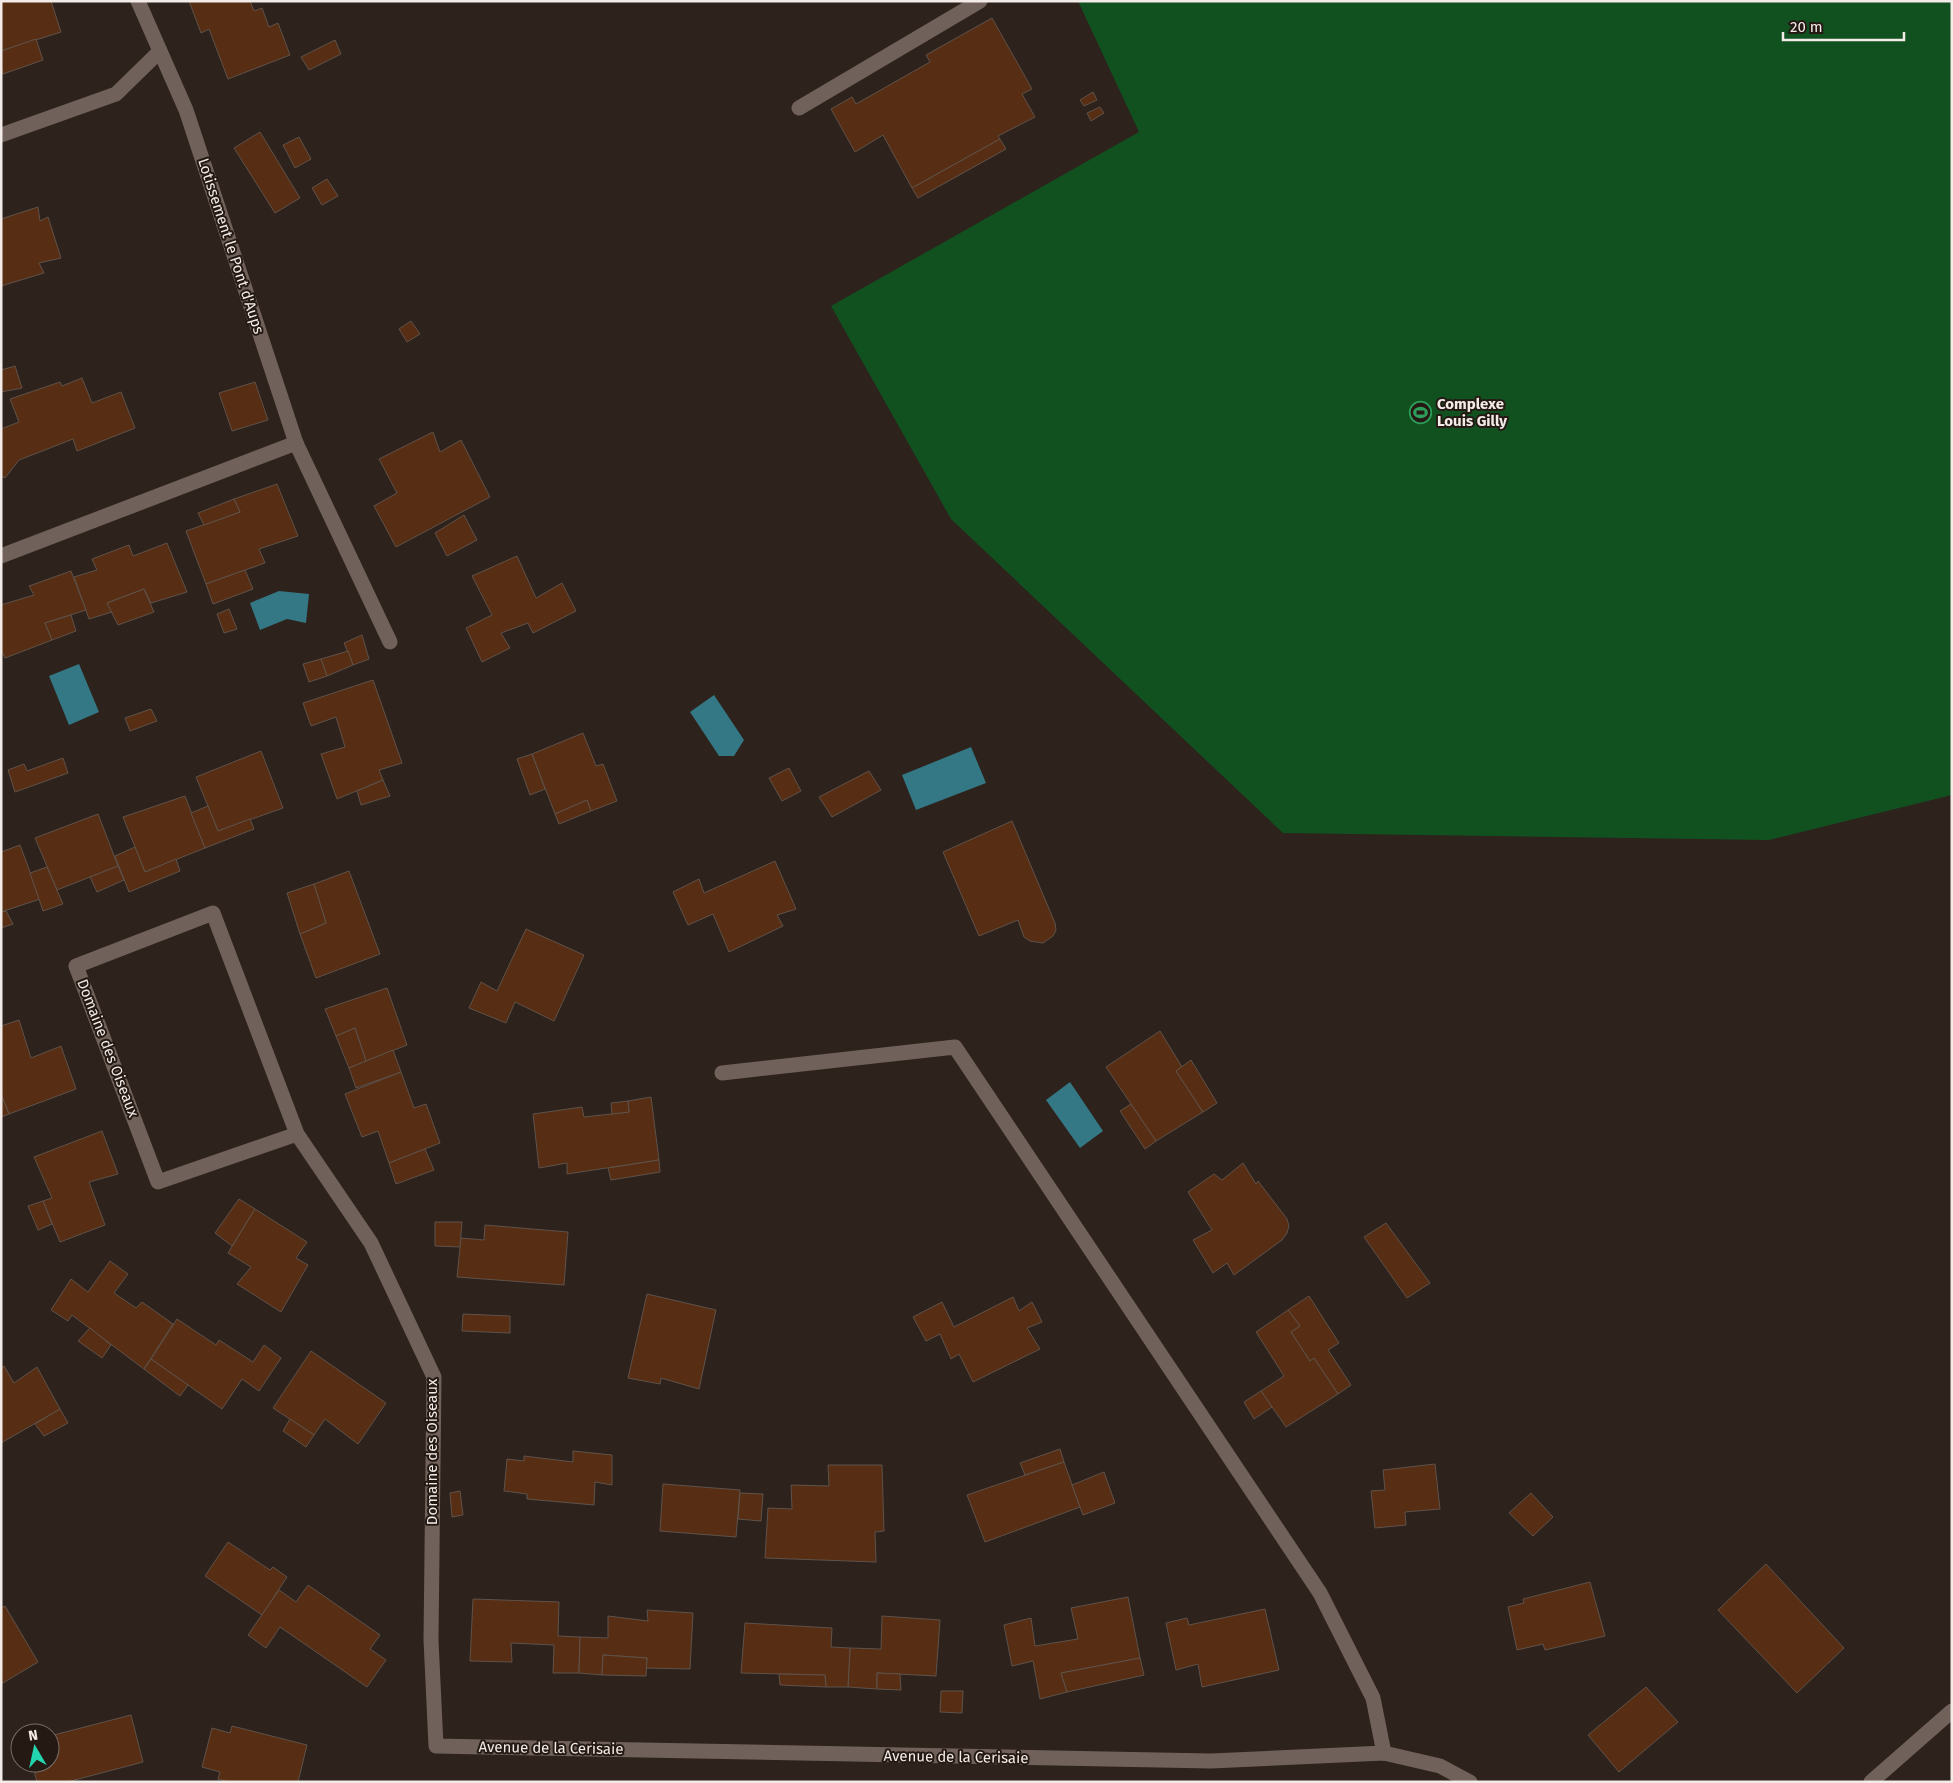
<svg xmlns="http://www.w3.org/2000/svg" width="1953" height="1783" font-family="'Fira Sans',sans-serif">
  <rect width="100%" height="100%" fill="#2e221c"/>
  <polygon fill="#115120" points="1078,1 1952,1 1952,795 1769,840 1283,833 951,519 831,306 1139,132"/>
  <g fill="#337884">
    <polygon points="279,591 309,594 306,623 287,619 260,630 250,603"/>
    <polygon points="79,664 99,712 69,725 49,676"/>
    <polygon points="714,695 744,740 734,756 719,756 690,712"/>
    <polygon points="971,747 986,783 916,810 902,775"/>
    <polygon points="1070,1082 1103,1131 1080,1148 1046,1100"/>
  </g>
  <g fill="#572e13" stroke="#5f524a">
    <polygon points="1,1 51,1 61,32 1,51"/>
    <polygon points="189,1 250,1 254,11 262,8 269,27 278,23 290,55 228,79 209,29 201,33"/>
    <polygon points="992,18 1032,89 1022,94 1035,117 998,136 1000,139 912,188 883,135 855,152 831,109 852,97 856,104 930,62 926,55"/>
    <polygon points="36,39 43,60 3,74 1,67 1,51"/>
    <polygon points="335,40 341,54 309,70 301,57"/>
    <polygon points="1093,92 1097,100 1084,106 1080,100"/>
    <polygon points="1100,107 1104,113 1091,121 1087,113"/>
    <polygon points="260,132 300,198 275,213 234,148"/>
    <polygon points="299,137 311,159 295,168 283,145"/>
    <polygon points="1000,139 1006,149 918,198 912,188"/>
    <polygon points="327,179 338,196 322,205 312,188"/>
    <polygon points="38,207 40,221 48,217 61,258 39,263 44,273 1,286 1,219"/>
    <polygon points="411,321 420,334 407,342 399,329"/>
    <polygon points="15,366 22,388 1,392 1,370"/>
    <polygon points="82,378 92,403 121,392 135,428 77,451 73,439 19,460 5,478 1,476 1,429 19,422 10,399 60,382 62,386"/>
    <polygon points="255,382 268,420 232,431 219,393"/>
    <polygon points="433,432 440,452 461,440 490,497 396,547 374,506 397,493 379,459"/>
    <polygon points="277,484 298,536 259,549 265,563 206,584 186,531 240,512 234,499"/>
    <polygon points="234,499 240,512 204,525 198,513"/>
    <polygon points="464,515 477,540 447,556 435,533"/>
    <polygon points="167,543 187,592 151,603 144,589 107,603 112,612 89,619 74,577 97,570 92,559 129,545 133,556"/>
    <polygon points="517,556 536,598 562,583 576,611 533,633 528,623 501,633 510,648 482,662 466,628 492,615 472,576"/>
    <polygon points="245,570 253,589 213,604 206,584"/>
    <polygon points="71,571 86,610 45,623 52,640 5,658 1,650 1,605 34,595 29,586"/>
    <polygon points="144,589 154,612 118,625 107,603"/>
    <polygon points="229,609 237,629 224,633 217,614"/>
    <polygon points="71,615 76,631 52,640 45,623"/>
    <polygon points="362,635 369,659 353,665 344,643"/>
    <polygon points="348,651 353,665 327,676 321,659"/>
    <polygon points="321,659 327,676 309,682 303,664"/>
    <polygon points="373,680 402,763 379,770 383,780 337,799 321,754 345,747 336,717 311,726 303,703"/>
    <polygon points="151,709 157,721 130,731 125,718"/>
    <polygon points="583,733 596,766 603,764 617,801 591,811 587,800 555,814 532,754"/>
    <polygon points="261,751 283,808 218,831 196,777"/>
    <polygon points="532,754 545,789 530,795 517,759"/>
    <polygon points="63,758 68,773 15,792 8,770 24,764 27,771"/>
    <polygon points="789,768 801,791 782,801 769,778"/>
    <polygon points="869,771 881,790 832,817 819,797"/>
    <polygon points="383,780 390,796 361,805 357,791"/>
    <polygon points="185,796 205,848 145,872 123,817"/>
    <polygon points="587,800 591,811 559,824 555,814"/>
    <polygon points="208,806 218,831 250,819 254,829 205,848 191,813"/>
    <polygon points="98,814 118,866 57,890 35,838"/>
    <polygon points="1012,821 1055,923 1056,930 1053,936 1043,943 1030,941 1024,937 1018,920 979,936 943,852"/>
    <polygon points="20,845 40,899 1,912 1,852"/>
    <polygon points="135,847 145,872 176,859 180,871 129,892 115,856"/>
    <polygon points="775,861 796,909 777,915 783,926 729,952 713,914 688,925 673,892 699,879 704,893"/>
    <polygon points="118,866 124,880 97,892 90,877"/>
    <polygon points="47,867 63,904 43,911 30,873"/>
    <polygon points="349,871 380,954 316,978 300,934 326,923 314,884"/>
    <polygon points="314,884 326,923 300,934 287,893"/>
    <polygon points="6,911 13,924 1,928 1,912"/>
    <polygon points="526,929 584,955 554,1021 515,1002 506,1023 469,1008 481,982 497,991"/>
    <polygon points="387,988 407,1045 366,1061 355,1028 336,1036 325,1009"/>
    <polygon points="19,1020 31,1058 61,1046 76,1089 9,1114 1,1094 1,1026"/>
    <polygon points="355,1028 366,1061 349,1068 336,1036"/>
    <polygon points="1160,1031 1182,1067 1176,1071 1203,1112 1156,1141 1106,1067"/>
    <polygon points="393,1050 401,1072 356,1088 349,1068"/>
    <polygon points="1191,1060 1217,1103 1203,1112 1176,1071"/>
    <polygon points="401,1072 414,1108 426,1104 440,1143 389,1163 378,1131 362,1137 345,1094"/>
    <polygon points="1,1094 9,1114 1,1117"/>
    <polygon points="651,1097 659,1160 567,1174 567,1163 539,1168 533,1114 582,1107 584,1117 629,1112 628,1101"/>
    <polygon points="628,1101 629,1112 612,1114 611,1103"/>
    <polygon points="1131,1104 1156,1141 1145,1149 1120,1111"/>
    <polygon points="102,1131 118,1174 89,1182 105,1225 60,1242 43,1201 52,1198 34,1157"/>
    <polygon points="425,1149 434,1170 396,1184 389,1163"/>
    <polygon points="659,1160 660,1172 611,1180 608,1168"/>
    <polygon points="1243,1163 1256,1184 1258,1181 1287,1219 1289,1226 1287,1233 1282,1240 1234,1275 1227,1263 1213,1273 1193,1240 1212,1230 1188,1192 1214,1174 1222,1180"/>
    <polygon points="239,1199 255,1209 232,1246 215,1233"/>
    <polygon points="43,1201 52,1224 38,1230 28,1206"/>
    <polygon points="255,1209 307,1242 296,1258 308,1265 281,1312 237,1284 251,1267 228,1253"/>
    <polygon points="435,1222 462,1222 460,1247 435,1246"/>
    <polygon points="1386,1223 1430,1283 1407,1298 1364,1237"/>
    <polygon points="485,1225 568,1232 564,1285 457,1277 461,1238 484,1240"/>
    <polygon points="110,1261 128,1274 114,1293 136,1308 142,1302 173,1324 144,1369 72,1315 68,1321 51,1310 71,1279 88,1292"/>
    <polygon points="647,1294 716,1310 699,1389 661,1378 660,1384 628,1378"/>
    <polygon points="1309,1296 1339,1343 1328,1350 1351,1385 1338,1394 1314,1358 1310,1361 1291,1332 1300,1326 1288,1310"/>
    <polygon points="1013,1297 1019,1311 1032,1302 1042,1322 1027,1328 1040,1349 973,1382 959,1354 951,1359 940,1334 926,1341 913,1317 942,1302 954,1327"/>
    <polygon points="1288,1310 1300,1326 1291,1332 1310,1361 1314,1358 1338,1394 1286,1427 1261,1391 1284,1376 1256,1332"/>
    <polygon points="463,1314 510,1316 510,1333 462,1331"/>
    <polygon points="177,1319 216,1345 219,1340 253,1362 264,1345 281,1358 259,1391 242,1379 222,1409 151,1359"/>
    <polygon points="90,1328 111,1345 102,1358 78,1341"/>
    <polygon points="311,1351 386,1403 358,1444 325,1419 314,1435 273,1408"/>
    <polygon points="151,1359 188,1385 180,1396 144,1369"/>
    <polygon points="4,1366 14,1383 37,1367 60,1409 1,1443 1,1368"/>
    <polygon points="1261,1391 1272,1407 1254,1419 1244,1402"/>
    <polygon points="60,1409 68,1423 44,1436 35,1424"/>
    <polygon points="290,1419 314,1435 306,1447 283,1431"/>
    <polygon points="1060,1449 1064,1462 1025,1475 1020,1463"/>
    <polygon points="573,1451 612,1455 612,1485 595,1482 594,1505 527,1499 527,1494 504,1491 507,1459 524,1461 524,1456 573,1462"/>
    <polygon points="1064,1462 1080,1507 985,1542 967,1495"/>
    <polygon points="1435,1464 1440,1509 1405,1512 1406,1525 1375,1528 1371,1491 1385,1490 1383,1470"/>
    <polygon points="828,1465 882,1465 884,1531 875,1532 876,1562 765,1558 768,1508 792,1509 791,1485 829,1486"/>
    <polygon points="1104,1472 1115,1503 1083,1515 1072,1485"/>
    <polygon points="663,1484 740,1490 736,1537 660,1531"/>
    <polygon points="460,1491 463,1515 452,1517 450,1493"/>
    <polygon points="740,1493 763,1494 761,1521 738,1519"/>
    <polygon points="1531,1493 1553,1517 1533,1536 1509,1513"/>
    <polygon points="228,1542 270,1570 273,1567 287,1577 262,1615 205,1576"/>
    <polygon points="1766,1564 1844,1648 1797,1693 1718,1610"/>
    <polygon points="1590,1582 1605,1636 1545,1650 1543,1644 1517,1650 1508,1607 1524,1603 1523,1599"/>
    <polygon points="308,1585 380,1635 370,1649 386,1660 367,1687 280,1627 266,1648 248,1635 279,1590 296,1602"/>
    <polygon points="1128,1597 1140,1658 1061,1673 1067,1692 1040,1699 1033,1661 1012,1666 1004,1625 1031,1618 1035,1646 1078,1639 1071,1608"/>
    <polygon points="473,1599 559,1602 558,1636 580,1637 579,1673 553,1673 554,1645 511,1643 512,1662 470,1661"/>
    <polygon points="5,1606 38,1662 1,1684 1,1608"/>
    <polygon points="1265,1609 1279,1670 1202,1687 1198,1664 1176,1670 1166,1623 1187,1618 1189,1625"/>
    <polygon points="647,1610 693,1613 690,1669 646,1668 647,1658 603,1655 602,1675 579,1673 580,1637 608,1638 608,1616 648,1621"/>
    <polygon points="882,1616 940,1620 936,1676 877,1673 877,1689 848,1687 850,1648 881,1649"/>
    <polygon points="745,1623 832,1628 831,1647 850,1648 848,1687 826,1687 825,1675 741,1673"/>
    <polygon points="603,1655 647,1658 646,1676 602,1675"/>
    <polygon points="1140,1658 1144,1675 1067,1692 1061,1673"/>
    <polygon points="877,1673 900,1674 901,1690 877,1689"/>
    <polygon points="779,1674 825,1675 826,1687 780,1685"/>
    <polygon points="1646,1687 1678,1722 1619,1772 1588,1735"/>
    <polygon points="941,1691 963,1691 962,1713 940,1712"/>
    <polygon points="131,1715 143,1762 67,1782 37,1782 32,1763 50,1763 50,1736"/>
    <polygon points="232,1726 307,1745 298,1782 229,1782 218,1779 220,1772 202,1767 212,1728 230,1733"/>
  </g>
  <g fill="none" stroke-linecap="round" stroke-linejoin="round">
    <g stroke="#70625a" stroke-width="15">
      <polyline points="138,1 186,110 296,443 390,642"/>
      <polyline points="799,108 980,1"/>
      <polyline points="1,135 116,94 160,51"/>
      <polyline points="1,556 296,443"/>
      <polyline points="722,1073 955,1047 1320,1593 1373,1698 1384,1753"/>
      <polyline points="297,1134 213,913 76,966 158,1182 297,1134 371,1243 434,1377 431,1640 436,1746 1211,1761 1384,1753 1440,1766 1470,1782"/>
      <polyline points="1871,1782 1952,1711"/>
    </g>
  </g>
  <defs>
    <symbol id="stadium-ring" viewBox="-11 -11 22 22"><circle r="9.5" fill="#241913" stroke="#2e9e5b" stroke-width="1.5"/><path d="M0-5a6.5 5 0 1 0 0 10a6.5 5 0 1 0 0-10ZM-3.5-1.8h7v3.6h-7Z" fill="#2e9e5b"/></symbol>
  </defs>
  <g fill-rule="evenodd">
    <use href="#stadium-ring" x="1408" y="400" width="25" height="25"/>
  </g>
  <g text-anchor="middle" stroke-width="4" stroke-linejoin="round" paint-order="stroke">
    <g font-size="15" fill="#f3ebe7" stroke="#241913">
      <text transform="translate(231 246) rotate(72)" y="5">Lotissement le Pont d'Aups</text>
      <text transform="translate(108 1048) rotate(69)" y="5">Domaine des Oiseaux</text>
      <text transform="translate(432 1452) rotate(-90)" y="5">Domaine des Oiseaux</text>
      <text transform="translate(551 1748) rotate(1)" y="5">Avenue de la Cerisaie</text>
      <text transform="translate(956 1757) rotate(1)" y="5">Avenue de la Cerisaie</text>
    </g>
    <g font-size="15" font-weight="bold" fill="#f3ebe7" stroke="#241913" text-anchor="start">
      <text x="1437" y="409">Complexe<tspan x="1437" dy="17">Louis Gilly</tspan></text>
    </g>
  </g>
  <rect width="1953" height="1783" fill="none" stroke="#f3ebe7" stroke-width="5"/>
  <g transform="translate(35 1748) rotate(351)"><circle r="24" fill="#241913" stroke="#776d68"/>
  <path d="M0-4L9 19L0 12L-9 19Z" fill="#23d5af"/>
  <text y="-8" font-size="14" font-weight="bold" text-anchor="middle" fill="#f3ebe7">N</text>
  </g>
  <path d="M1783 32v8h121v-8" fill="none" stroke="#f3ebe7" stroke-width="2.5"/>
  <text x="1790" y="32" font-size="15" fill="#f3ebe7" stroke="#241913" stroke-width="4" paint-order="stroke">20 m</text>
</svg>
